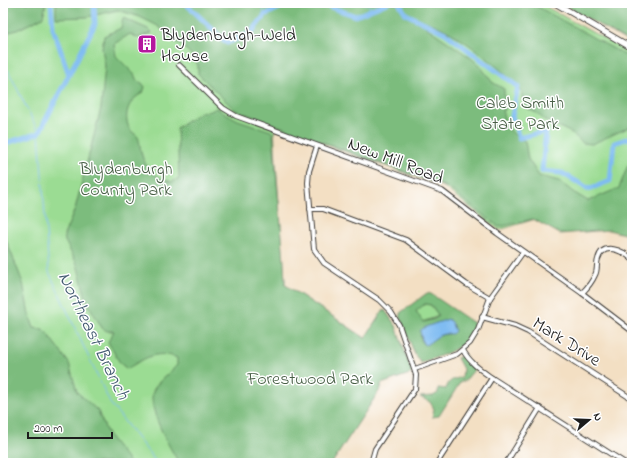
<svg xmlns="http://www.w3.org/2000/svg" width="635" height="466" font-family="'Indie Flower',sans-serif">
  <rect width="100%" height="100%" fill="#fff"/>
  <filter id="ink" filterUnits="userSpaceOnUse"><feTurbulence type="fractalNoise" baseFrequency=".025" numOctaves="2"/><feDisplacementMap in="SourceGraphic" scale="8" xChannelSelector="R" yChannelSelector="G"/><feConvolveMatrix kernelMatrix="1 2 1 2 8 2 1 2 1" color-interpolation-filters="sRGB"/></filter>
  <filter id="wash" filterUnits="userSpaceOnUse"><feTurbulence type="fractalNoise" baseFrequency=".012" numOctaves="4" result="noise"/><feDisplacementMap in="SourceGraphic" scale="16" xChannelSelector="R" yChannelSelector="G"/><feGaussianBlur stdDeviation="0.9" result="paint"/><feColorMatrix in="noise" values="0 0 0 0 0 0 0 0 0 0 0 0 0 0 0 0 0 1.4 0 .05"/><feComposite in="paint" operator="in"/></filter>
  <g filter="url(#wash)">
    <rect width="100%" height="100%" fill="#f3dfc3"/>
    <g fill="#9bdc93" stroke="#5c7c58">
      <path d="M3,3H539L632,54V190L499,230L444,187L274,126C276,178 282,230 285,282L284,284L365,338L384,309L396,326L412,373L381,384V388L332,463H3Z"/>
      <polygon points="425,304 431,305 439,316 422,322 416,311 418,308"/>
    </g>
    <g fill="#7cbc7d" stroke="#4c6c4c" fill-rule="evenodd">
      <polygon points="3,3 46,3 43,17 17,30 3,34"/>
      <path d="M56,3H531L632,59V126L592,144L583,143L570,132L544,120L538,114L525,107L522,98V93C505,70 455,30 427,22L426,27L471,58L481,67L492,82L504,89L505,110L502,111C507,127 510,134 525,141L528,159L539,176L559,181L573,192L588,201L619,188L628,165L632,162V236L609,230L560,234L533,219L499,227L447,187L235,110L198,74V65L189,52L173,40L158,26L140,17L118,10L87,17L56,18Z"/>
      <polygon points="561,3 632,3 632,44"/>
      <path d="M123,18L148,29L152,33L137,38L130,34L114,44L116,56L134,74L137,81L142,83L145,87L143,93C129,99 123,114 129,128C131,132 136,134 138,137C140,141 140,148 141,152C145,169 156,178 172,182L179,178L177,128L199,113L211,111L216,108L238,120L271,131L273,134C276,183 283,232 285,282L284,284L365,338L384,309L396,326L412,373L381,384V388L332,463H179C170,448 145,406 154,389C159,380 170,373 177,365V358C157,349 143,359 127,369L120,363L108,342L114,331H107L102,328L87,302L77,264L65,241L64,235L75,209L101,108L105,66L102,48L104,36L121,28Z"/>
      <polygon points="3,232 23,283 29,314 34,328 43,329 46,332 69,363 77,392 98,411 108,435 130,463 3,463"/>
      <path d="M427,293L431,294L474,323C471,349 441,355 421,363L415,355L400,316V313ZM425,304L431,305L439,316L434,319L423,322L416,311ZM444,321L453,325V328L449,334C438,333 433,342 423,344L420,335Z"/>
      <path d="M464,355L474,370L465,381H461L439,416L432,417L434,409L430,402L420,397L433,396L438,393V388L446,389C449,379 453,380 462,377L463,369L457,358Z"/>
    </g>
    <path fill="#7fbcf2" stroke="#4e6c87" d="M448,319L451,322L455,331L452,334C440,332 435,339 426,345L423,344L420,331C424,326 441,322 448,319Z"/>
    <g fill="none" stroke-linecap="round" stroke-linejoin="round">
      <g stroke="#7fbcf2" stroke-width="1">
        <polyline points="260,3 262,8"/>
        <polyline points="365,3 373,9"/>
        <polyline points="263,10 265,15"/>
        <polyline points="3,69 8,70 39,133 49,272 110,403 157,463"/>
      </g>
      <g stroke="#7fbcf2" stroke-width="5">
        <polyline points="51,3 53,28 69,75"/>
        <polyline points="185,3 227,43 251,33 265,15 289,3"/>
        <polyline points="326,3 330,7 356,16 387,3"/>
        <polyline points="399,3 406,14 445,33 518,87 512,116 519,138 546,131 542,171 562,173 589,189 610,181 614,143 632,137"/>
        <polyline points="3,144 39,133 95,24 94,3"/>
      </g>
    </g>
  </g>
  <g filter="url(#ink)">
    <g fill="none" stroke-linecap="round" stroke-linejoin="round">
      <defs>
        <g id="minor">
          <polyline points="179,65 223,108 236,116 442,191 497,233 582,293 632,331"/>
          <polyline points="317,146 309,171 308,183 314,249 324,263 379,300 391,312 399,325 416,375 415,389 375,449 371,463"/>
          <polyline points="310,209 323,209 406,240 466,284 490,298"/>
          <path d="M582,293C587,288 592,282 595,275C598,270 596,264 598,259C603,241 623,251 632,259"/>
          <polyline points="482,317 515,326 528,332 632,399"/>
          <path d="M463,350C469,362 481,370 492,378L625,463"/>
          <polyline points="415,369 457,354 470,343 478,330 490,298 523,252"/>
          <polyline points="437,463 492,378"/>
          <polyline points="506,463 540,408"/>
        </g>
        <polyline id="major" points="555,3 632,48"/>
      </defs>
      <use href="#minor" stroke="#3c3935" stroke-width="6"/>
      <use href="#major" stroke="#3c3935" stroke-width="7"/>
      <use href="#minor" stroke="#fff" stroke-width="4"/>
      <use href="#major" stroke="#fff" stroke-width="5"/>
    </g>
  </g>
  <defs>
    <symbol id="building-square" viewBox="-11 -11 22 22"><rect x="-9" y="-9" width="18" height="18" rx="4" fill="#b5179e" stroke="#fff"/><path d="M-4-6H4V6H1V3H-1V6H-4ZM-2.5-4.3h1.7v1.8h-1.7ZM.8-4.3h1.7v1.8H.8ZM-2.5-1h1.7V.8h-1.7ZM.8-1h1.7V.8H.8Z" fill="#fff"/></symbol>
  </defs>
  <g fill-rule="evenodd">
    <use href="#building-square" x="136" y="33" width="22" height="22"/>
  </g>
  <g text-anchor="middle" stroke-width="3" stroke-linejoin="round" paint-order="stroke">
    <g font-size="18" fill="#1c1c1c" stroke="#fff" text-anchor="start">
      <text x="161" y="40">Blydenburgh-Weld<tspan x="161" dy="21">House</tspan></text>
    </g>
    <g font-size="18" fill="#485f46" stroke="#fff">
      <text x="520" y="108">Caleb Smith<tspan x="520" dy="21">State Park</tspan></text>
      <text x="126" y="174">Blydenburgh<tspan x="126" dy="21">County Park</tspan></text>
      <text x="310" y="384">Forestwood Park</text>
    </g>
    <g font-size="18" fill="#1c1c1c" stroke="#fff">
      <text transform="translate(396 160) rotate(21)" y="6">New Mill Road</text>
      <text transform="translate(567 341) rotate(32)" y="6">Mark Drive</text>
    </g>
    <g font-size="19" font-style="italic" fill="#445c72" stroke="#fff">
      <text transform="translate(95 335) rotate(64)" y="7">Northeast Branch</text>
    </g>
  </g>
  <rect width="635" height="466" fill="none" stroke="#fff" stroke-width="16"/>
  <g transform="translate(589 420) rotate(71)" stroke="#ffffff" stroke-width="3" paint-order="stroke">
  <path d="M0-3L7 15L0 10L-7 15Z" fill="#1c1c1c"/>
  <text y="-6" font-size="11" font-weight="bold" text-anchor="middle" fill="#1c1c1c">N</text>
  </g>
  <path d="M28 432v6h84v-6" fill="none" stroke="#1c1c1c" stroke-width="2"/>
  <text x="34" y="432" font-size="12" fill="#1c1c1c" stroke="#ffffff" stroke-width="3" paint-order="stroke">200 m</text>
</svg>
